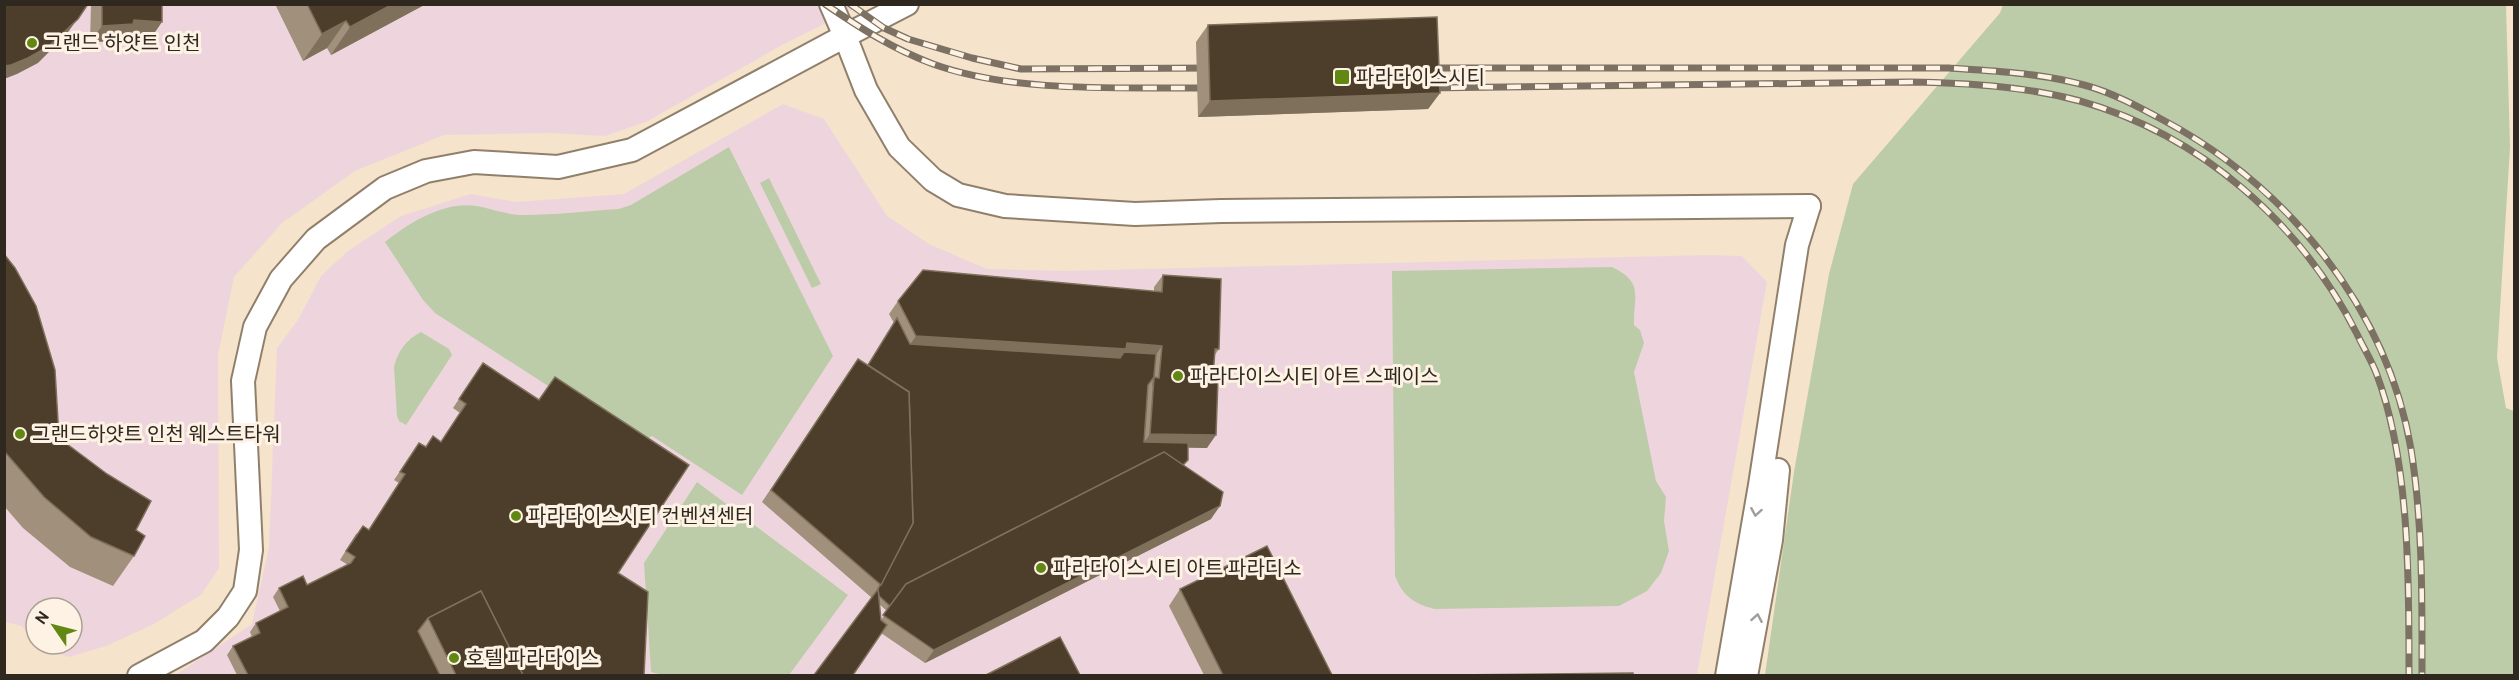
<svg xmlns="http://www.w3.org/2000/svg" width="2519" height="680" font-family="Overpass,'Noto Sans KR',sans-serif">
  <rect width="100%" height="100%" fill="#f5e3cc"/>
  <g fill="#eed5dd" fill-rule="evenodd">
    <path d="M5,5H862L782,45L646,122L605,136L551,133L444,135L355,171L282,223L234,277L218,355L219,568L201,595L152,625L106,646L69,657L39,648L22,626L5,622ZM36,608H72V644H36Z"/>
    <polygon points="783,104 824,119 887,216 929,244 987,269 1065,271 1709,255 1742,256 1767,282 1697,675 174,676 252,624 269,547 277,348 298,320 321,276 348,251 401,216 471,194 516,202 624,194"/>
  </g>
  <g fill="#bccca8">
    <polygon points="2003,5 2506,5 2510,147 2497,358 2506,408 2514,411 2514,675 1765,675 1794,472 1829,274 1853,184 2000,13"/>
    <path d="M729,147L833,356L742,495L652,436L638,444L435,313L423,300L385,242C410,222 444,201 477,206C492,209 507,215 523,215C555,215 587,211 619,209L631,205Z"/>
    <polygon points="769,178 821,284 812,288 760,183"/>
    <path d="M1612,267C1645,283 1633,296 1634,325L1640,330L1644,343L1634,372L1656,481L1666,497L1664,521L1669,551L1661,573L1647,591L1619,606L1434,609C1413,603 1403,596 1395,576L1392,271Z"/>
    <path d="M421,332L449,349L452,355L406,425L399,421L397,416L394,367C397,352 407,339 421,332Z"/>
    <polygon points="697,482 848,595 789,675 663,675 651,672 644,563"/>
  </g>
  <g fill="none" stroke-linecap="round" stroke-linejoin="round">
    <defs>
      <g id="street">
        <polyline points="831,4 845,36 907,4"/>
        <polyline points="139,676 204,641 228,617 245,591 251,550 243,381 255,327 281,279 316,239 385,188 426,171 474,162 558,167 632,150 845,36 866,90 899,147 933,180 958,195 1005,206 1135,214 1221,211 1809,206"/>
        <polyline points="1727,676 1760,485 1797,245 1809,206"/>
        <polyline points="1746,676 1771,540 1778,470"/>
      </g>
    </defs>
    <use href="#street" stroke="#90806b" stroke-width="26"/>
    <use href="#street" stroke="#fff" stroke-width="22"/>
    <defs>
      <g id="rail">
        <path d="M825,4C860,28 893,49 933,64C1016,94 1126,87 1213,88"/>
        <polyline points="850,4 884,28 908,39 972,58 1021,69 1215,68"/>
        <path d="M1422,68H1949C1995,71 2040,73 2084,85C2111,92 2139,107 2163,120C2287,186 2387,308 2411,449C2423,524 2422,600 2422,676"/>
        <path d="M1423,88L1910,82C1967,83 2024,86 2080,101C2201,135 2301,223 2357,334C2363,347 2372,361 2377,375C2410,464 2409,581 2409,676"/>
      </g>
    </defs>
    <use href="#rail" stroke="#7c7163" stroke-width="7"/>
    <use href="#rail" stroke="#fdf2e4" stroke-width="4.5" stroke-dasharray="14" stroke-linecap="butt"/>
  </g>
  <g fill="#a0907c" fill-rule="evenodd">
    <polygon points="91,4 162,4 151,38 124,37 122,41 90,42"/>
    <polygon points="275,4 426,4 331,55 327,48 303,61"/>
    <polygon points="1208,25 1440,93 1428,109 1198,117 1196,42"/>
    <polygon points="4,254 59,438 136,530 134,556 113,586 70,567 23,528 4,506"/>
    <path d="M1163,275L1219,349L1214,356L1207,448L1188,447L1184,465L1211,519L925,663L881,633L872,598L762,502L849,372L868,365L894,323L889,314L898,301L1142,290L1154,291V287ZM897,597L881,620L879,604L887,611Z"/>
    <polygon points="483,363 618,573 644,675 237,675 227,655 233,646 252,637 250,632 256,623 280,611 273,597 279,588 307,585 348,565 340,560 356,534 369,529 399,483 394,480 419,443 425,447 441,442 460,413 453,408"/>
    <polygon points="1180,589 1332,675 1204,675 1169,606"/>
  </g>
  <g fill="#7f705b">
    <polygon points="88,4 66,35 38,63 17,74 4,79 4,66"/>
    <polygon points="393,4 426,4 331,55 350,27"/>
    <polygon points="134,20 162,22 151,38 124,37 122,41 90,42 102,26"/>
    <polygon points="346,21 327,48 303,61 322,34"/>
    <polygon points="1440,93 1428,109 1198,117 1210,101"/>
    <polygon points="916,336 1127,343 1162,346 1153,359 907,349"/>
    <polygon points="1150,434 1216,435 1207,448 1141,447"/>
    <polygon points="1220,506 1211,519 925,663 934,650"/>
  </g>
  <g fill="#4c3e2b" stroke="#7f705b" stroke-width="1.5">
    <polygon points="4,4 88,4 78,19 49,46 28,58 11,65 4,66"/>
    <polygon points="102,4 162,4 162,22 134,20 133,24 102,26"/>
    <polygon points="307,4 393,4 350,27 346,21 322,34"/>
    <polygon points="1437,17 1440,93 1210,101 1208,25"/>
    <polygon points="4,254 15,268 36,306 55,370 59,438 107,474 151,501 136,530 145,536 134,556 91,537 44,497 4,451"/>
    <polygon points="923,270 1162,292 1163,275 1221,279 1219,349 1215,349 1213,377 1218,378 1216,435 1150,434 1154,377 1159,378 1162,346 1127,343 1126,349 916,336 898,301"/>
    <polygon points="897,318 910,344 1120,358 1124,352 1156,354 1153,386 1154,377 1148,385 1144,442 1188,443 1188,460 1183,465 1164,452 906,584 890,606 879,596 878,589 913,523 909,392 868,365"/>
    <polygon points="858,359 909,392 913,523 881,585 771,490"/>
    <polygon points="483,363 539,400 555,377 689,465 618,573 648,592 644,675 523,675 481,591 428,618 418,631 440,675 248,675 233,646 260,633 256,623 288,607 279,588 303,576 307,585 351,563 355,557 346,551 363,526 369,530 405,474 400,472 419,443 426,447 433,436 441,442 466,404 459,399"/>
    <polygon points="1164,452 1223,492 1220,506 934,650 883,615 906,584"/>
    <polygon points="1267,546 1332,675 1223,675 1180,589"/>
    <polygon points="878,589 881,620 887,625 853,675 814,675"/>
    <polygon points="481,591 523,675 456,675 428,618"/>
    <polygon points="1060,637 1080,675 986,675"/>
    <polygon points="1633,673 1633,675 1448,675"/>
  </g>
  <defs><path id="oneway-chevron" d="M-2-3.5L2.5 0L-2 3.5" fill="none" stroke-width="1.6" stroke-linecap="round" stroke-linejoin="round" transform="scale(1.5)"/></defs>
  <g stroke="#a19e9a">
    <use href="#oneway-chevron" transform="translate(1756 512) rotate(100)"/>
    <use href="#oneway-chevron" transform="translate(1757 618) rotate(-80)"/>
  </g>
  <g fill="#608812" stroke="#fdf2e4" stroke-width="2">
    <circle cx="32" cy="43" r="6"/>
    <rect x="1334" y="69" width="16" height="16" rx="3"/>
    <circle cx="1178" cy="376" r="6"/>
    <circle cx="20" cy="434" r="6"/>
    <circle cx="516" cy="516" r="6"/>
    <circle cx="1041" cy="568" r="6"/>
    <circle cx="454" cy="658" r="6"/>
  </g>
  <g text-anchor="middle" stroke-width="6" stroke-linejoin="round" paint-order="stroke">
    <g font-size="20" fill="#2e281f" stroke="#fdf2e4" text-anchor="start">
      <text x="44" y="50">그랜드 하얏트 인천</text>
      <text x="1356" y="84">파라다이스시티</text>
      <text x="1190" y="383">파라다이스시티 아트 스페이스</text>
      <text x="32" y="441">그랜드하얏트 인천 웨스트타워</text>
      <text x="528" y="523">파라다이스시티 컨벤션센터</text>
      <text x="1053" y="575">파라다이스시티 아트 파라디소</text>
      <text x="466" y="665">호텔 파라다이스</text>
    </g>
  </g>
  <rect width="2519" height="680" fill="none" stroke="#2e281f" stroke-width="12"/>
  <g transform="translate(54 626) rotate(305)"><circle r="28" fill="#fdf2e4" stroke="#aaa195" stroke-width="1.5"/>
  <path d="M0-4.5L10 22L0 15L-10 22Z" fill="#608812"/>
  <text y="-9" font-size="16" font-weight="bold" text-anchor="middle" fill="#2e281f">N</text>
  </g>
</svg>
